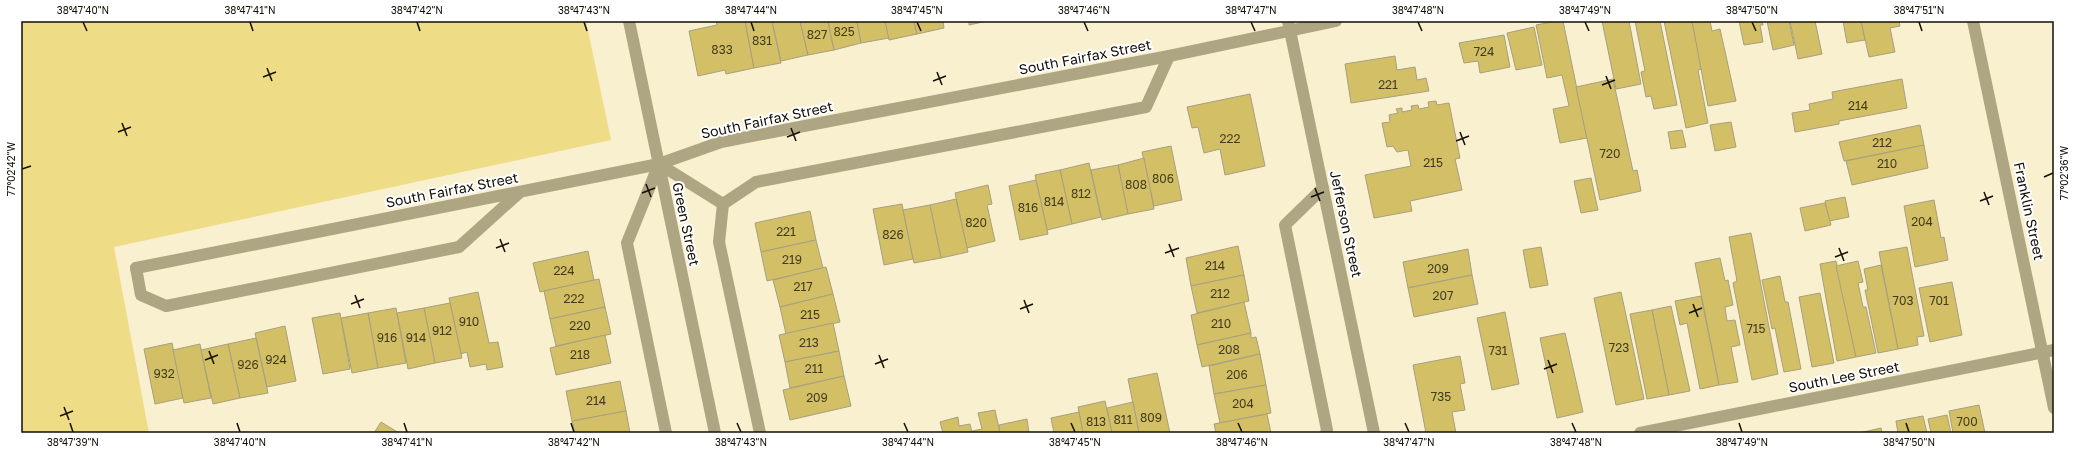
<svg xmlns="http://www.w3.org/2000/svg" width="2075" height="454" font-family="'Golos Text',sans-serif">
  <rect width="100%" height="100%" fill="#f8f0ce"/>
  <polygon fill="#efdc87" points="21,21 586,21 611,140 114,247 149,433 21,433"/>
  <g fill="#d2bf66" stroke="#a7a080">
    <polygon points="716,21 745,21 754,68 726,74 725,70 698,76 689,31 717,25"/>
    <polygon points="745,21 772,21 781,63 754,68"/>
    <polygon points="772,21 800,21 808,55 781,61"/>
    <polygon points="800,21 828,21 834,50 808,55"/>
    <polygon points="828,21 857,21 861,43 834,50"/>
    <polygon points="857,21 885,21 889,38 861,43"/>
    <polygon points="885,21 914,21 917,34 889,40"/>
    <polygon points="914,21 943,21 944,28 917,34"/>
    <polygon points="969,21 987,21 969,25"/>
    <polygon points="1557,21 1563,21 1587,138 1560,143 1553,109 1569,106 1562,75 1547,78 1536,25"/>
    <polygon points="1602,21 1629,21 1641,84 1616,89"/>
    <polygon points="1635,21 1660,21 1677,105 1654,109 1651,96 1646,97 1641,72 1645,71"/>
    <polygon points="1664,21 1692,21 1702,69 1698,70 1708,123 1686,128"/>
    <polygon points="1692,21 1710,21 1712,31 1720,29 1736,101 1708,106"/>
    <polygon points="1739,21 1762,21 1763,25 1760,25 1763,42 1744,45"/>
    <polygon points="1767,21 1789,21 1794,45 1773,50"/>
    <polygon points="1790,21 1815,21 1822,54 1798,59"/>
    <polygon points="1843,21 1861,21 1865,40 1847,43"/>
    <polygon points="1861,21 1899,21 1900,26 1890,28 1895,52 1869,57"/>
    <polygon points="1534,27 1542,65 1516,70 1507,33"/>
    <polygon points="1504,35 1510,67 1480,73 1478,61 1464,63 1459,43"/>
    <polygon points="1395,56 1397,70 1415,67 1417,80 1426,78 1429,91 1351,103 1345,64"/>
    <polygon points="1613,79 1633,171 1637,170 1641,191 1600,200 1576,87"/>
    <polygon points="1902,79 1907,108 1839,121 1839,124 1795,132 1792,113 1810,110 1809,104 1833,99 1832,92"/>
    <polygon points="1250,94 1265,166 1225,175 1220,149 1204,153 1198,127 1192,128 1187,107"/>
    <polygon points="1436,101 1437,105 1449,103 1460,158 1455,159 1462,190 1410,201 1412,211 1374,218 1365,175 1411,166 1408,150 1397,152 1393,146 1387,147 1382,123 1390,122 1389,115 1398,113 1396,109 1402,108 1402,112 1412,110 1411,106 1418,105 1419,109 1429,107 1428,102"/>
    <polygon points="1731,122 1736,147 1715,151 1710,125"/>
    <polygon points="1920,125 1924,145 1844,161 1839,142"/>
    <polygon points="1682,130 1686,147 1671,149 1668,132"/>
    <polygon points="1924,145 1928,168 1852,185 1846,161"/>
    <polygon points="1171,146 1182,200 1154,206 1142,152"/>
    <polygon points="1144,158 1154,209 1128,214 1118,165"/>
    <polygon points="1089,163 1101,217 1072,224 1060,170"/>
    <polygon points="1118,165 1128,214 1102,220 1091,170"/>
    <polygon points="1060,170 1072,224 1047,230 1035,175"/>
    <polygon points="1591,178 1598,210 1581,213 1574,181"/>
    <polygon points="1036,180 1048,234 1020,240 1009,186"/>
    <polygon points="988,185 992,204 987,205 995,241 967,248 955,193"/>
    <polygon points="1845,197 1849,217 1829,221 1825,201"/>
    <polygon points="956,199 968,252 941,258 930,205"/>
    <polygon points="1934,200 1941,238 1944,237 1948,260 1915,267 1904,206"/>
    <polygon points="1825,203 1831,225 1805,231 1800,208"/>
    <polygon points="902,204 913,259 884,265 873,209"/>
    <polygon points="930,205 941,258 914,263 903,210"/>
    <polygon points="810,211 816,240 761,252 755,223"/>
    <polygon points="1751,233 1778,374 1752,380 1733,283 1737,281 1729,237"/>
    <polygon points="816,240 823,268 767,281 761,252"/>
    <polygon points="1238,246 1244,275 1191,286 1186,258"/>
    <polygon points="1541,247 1548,285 1530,288 1523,250"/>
    <polygon points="1907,247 1924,336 1917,337 1918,345 1898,349 1879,252"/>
    <polygon points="1468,249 1472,275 1408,288 1403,262"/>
    <polygon points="588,251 594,280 540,292 533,263"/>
    <polygon points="1720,258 1725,281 1728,280 1733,305 1725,307 1727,321 1735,320 1740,345 1731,347 1738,382 1719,385 1695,263"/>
    <polygon points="1836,261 1856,357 1837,361 1820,264"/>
    <polygon points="1858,261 1863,282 1858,283 1863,307 1866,307 1876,353 1856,357 1836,266"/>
    <polygon points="1881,265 1898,349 1878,353 1865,290 1868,290 1864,269"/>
    <polygon points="826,267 833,294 780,307 773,280"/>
    <polygon points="1244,275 1249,301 1197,313 1191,286"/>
    <polygon points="1472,275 1478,304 1414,317 1408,288"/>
    <polygon points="1780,276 1785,302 1788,302 1801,369 1784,372 1775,328 1772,329 1762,280"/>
    <polygon points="599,279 605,307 550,319 544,291"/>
    <polygon points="1952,282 1962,335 1930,342 1919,288"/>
    <polygon points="478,292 489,343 498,342 503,367 487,370 486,364 470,367 467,352 461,354 449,298"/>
    <polygon points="1621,292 1644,399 1616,405 1594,298"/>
    <polygon points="1820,293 1834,363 1812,367 1799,297"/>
    <polygon points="833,294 840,322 786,334 780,307"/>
    <polygon points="1701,296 1719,385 1700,389 1687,323 1680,325 1675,301"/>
    <polygon points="1244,302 1251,333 1197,345 1191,315"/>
    <polygon points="450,303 462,358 435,363 424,308"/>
    <polygon points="1671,306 1690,391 1669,395 1652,310"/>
    <polygon points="605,307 611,334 556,346 550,319"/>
    <polygon points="396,308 406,363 378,368 368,313"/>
    <polygon points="424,308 435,363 408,369 397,313"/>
    <polygon points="1652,310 1669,395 1647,399 1630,314"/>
    <polygon points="1505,312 1519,384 1492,390 1477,318"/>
    <polygon points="340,313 350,369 323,374 312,318"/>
    <polygon points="368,313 378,368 352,373 341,318"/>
    <polygon points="833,323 839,351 785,362 779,335"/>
    <polygon points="285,326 296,381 267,387 255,333"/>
    <polygon points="1251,333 1251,338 1256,337 1260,354 1202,367 1197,345"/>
    <polygon points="1565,333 1583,412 1557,418 1540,338"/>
    <polygon points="605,335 611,363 556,375 550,348"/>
    <polygon points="256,338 268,393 240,398 228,344"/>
    <polygon points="172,343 183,398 155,404 144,349"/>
    <polygon points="200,344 211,398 184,403 173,350"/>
    <polygon points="228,344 240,398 213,404 201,350"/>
    <polygon points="839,351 844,376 790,388 785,362"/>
    <polygon points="1260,354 1266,385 1214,394 1209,366"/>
    <polygon points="1460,356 1465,383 1460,384 1465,410 1452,412 1456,433 1426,433 1413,365"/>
    <polygon points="1157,373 1170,433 1139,433 1128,379"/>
    <polygon points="844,376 851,406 790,420 783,390"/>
    <polygon points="620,381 626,411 572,421 566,391"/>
    <polygon points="1266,385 1271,413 1220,423 1214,394"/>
    <polygon points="1105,401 1112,433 1083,433 1078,407"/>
    <polygon points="1133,402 1139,433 1112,433 1107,408"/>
    <polygon points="1979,405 1985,433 1953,433 1949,411"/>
    <polygon points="995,410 1000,433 972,433 972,431 982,429 978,413"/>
    <polygon points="626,411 630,433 575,433 572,421"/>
    <polygon points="1079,412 1083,433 1054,433 1051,418"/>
    <polygon points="1267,414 1271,433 1216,433 1214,424"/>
    <polygon points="1947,415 1951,433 1931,433 1928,419"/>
    <polygon points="1923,416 1927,433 1898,433 1896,421"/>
    <polygon points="958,417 959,426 970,424 972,433 943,433 940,422"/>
    <polygon points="1027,419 1029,433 1000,433 999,425"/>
    <polygon points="381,422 399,433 374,433"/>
    <polygon points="1881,428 1882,433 1859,433"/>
  </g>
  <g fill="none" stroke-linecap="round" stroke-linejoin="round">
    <g stroke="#aea682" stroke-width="12">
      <polyline points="1323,188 1285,225 1327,430 1326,433"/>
      <polyline points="136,268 141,295 166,306 459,247 520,192"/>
      <polyline points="666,433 627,243 659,164 723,204"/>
      <polyline points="760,433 719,242 723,204 756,182 1146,107 1169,56"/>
    </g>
    <g stroke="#aea682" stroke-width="12">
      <polyline points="629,21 715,433"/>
      <polyline points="1288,21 1374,433"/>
      <polyline points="1973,21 2054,408"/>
      <polyline points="136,268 659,164 721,142 1169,56 1336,21"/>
      <polyline points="1640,433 2054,350"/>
    </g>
  </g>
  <path fill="none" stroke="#120f05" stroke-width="1.5" d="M83,22L87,31M250,22L253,31M417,22L420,31M584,22L587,31M751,22L754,31M917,22L921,31M1084,22L1088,31M1251,22L1255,31M1418,22L1422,31M1585,22L1589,31M1752,22L1756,31M1919,22L1922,31M267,68L272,81M937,72L942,85M1606,76L1611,89M263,77L276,72M933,81L946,76M1602,85L1615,80M122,123L127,136M791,128L796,141M118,132L131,127M1460,132L1465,145M787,137L800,132M1456,141L1469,136M22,169L31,166M2044,177L2053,173M646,184L651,197M1315,188L1320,201M1984,192L1989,205M642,193L655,188M1311,197L1324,192M1980,201L1993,196M500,239L505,252M1169,244L1174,257M496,248L509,243M1839,248L1844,261M1165,253L1179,248M1835,257L1848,252M355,295L360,308M1024,300L1029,313M351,304L364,299M1693,304L1698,317M1020,309L1033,304M1689,313L1702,308M209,351L214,364M879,355L884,368M205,360L218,355M1548,360L1553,373M875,364L888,359M1544,369L1557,364M64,407L69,420M60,416L73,411M70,423L73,432M237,423L240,432M404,423L407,432M571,423L574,432M737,423L741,432M904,423L908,432M1071,423L1075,432M1238,423L1242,432M1405,423L1409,432M1572,423L1576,432M1739,423L1742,432M1906,423L1909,432"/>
  <g text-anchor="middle" stroke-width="4" stroke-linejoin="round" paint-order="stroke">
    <g font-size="12" fill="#423b1d">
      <text x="844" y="36">825</text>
      <text x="817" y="39">827</text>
      <text x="762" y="45">831</text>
      <text x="722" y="54">833</text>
      <text x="1484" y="56">724</text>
      <text x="1388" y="89">221</text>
      <text x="1858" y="110">214</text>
      <text x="1230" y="143">222</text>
      <text x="1882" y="147">212</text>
      <text x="1610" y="158">720</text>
      <text x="1433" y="167">215</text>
      <text x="1887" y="168">210</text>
      <text x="1163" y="183">806</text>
      <text x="1136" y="189">808</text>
      <text x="1081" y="198">812</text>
      <text x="1054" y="206">814</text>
      <text x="1028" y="212">816</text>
      <text x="1922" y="226">204</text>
      <text x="976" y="227">820</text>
      <text x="786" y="236">221</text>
      <text x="893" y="239">826</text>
      <text x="792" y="264">219</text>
      <text x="1215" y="270">214</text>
      <text x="1438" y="273">209</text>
      <text x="564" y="275">224</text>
      <text x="803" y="291">217</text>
      <text x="1220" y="298">212</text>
      <text x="1443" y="300">207</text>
      <text x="574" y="303">222</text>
      <text x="1903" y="305">703</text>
      <text x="1939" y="305">701</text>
      <text x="810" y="319">215</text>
      <text x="469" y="326">910</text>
      <text x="1221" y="328">210</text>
      <text x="580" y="330">220</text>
      <text x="1756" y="333">715</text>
      <text x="442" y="335">912</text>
      <text x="387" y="342">916</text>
      <text x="416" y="342">914</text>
      <text x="809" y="347">213</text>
      <text x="1619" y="352">723</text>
      <text x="1229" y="354">208</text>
      <text x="1498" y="355">731</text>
      <text x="580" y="359">218</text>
      <text x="276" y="364">924</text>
      <text x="248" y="369">926</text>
      <text x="814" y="373">211</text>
      <text x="164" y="378">932</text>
      <text x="1237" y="379">206</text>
      <text x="1441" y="401">735</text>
      <text x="817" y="402">209</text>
      <text x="596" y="405">214</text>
      <text x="1243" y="408">204</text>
      <text x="1151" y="422">809</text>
      <text x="1123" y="424">811</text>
      <text x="1096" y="426">813</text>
      <text x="1967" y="426">700</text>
    </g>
    <g font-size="14" fill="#120f05" stroke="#fff">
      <text transform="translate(1085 57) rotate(-11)" y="5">South Fairfax Street</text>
      <text transform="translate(767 120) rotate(-12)" y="5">South Fairfax Street</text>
      <text transform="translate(452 190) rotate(-11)" y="5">South Fairfax Street</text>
      <text transform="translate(2029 211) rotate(78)" y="5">Franklin Street</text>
      <text transform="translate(686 224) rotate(78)" y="5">Green Street</text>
      <text transform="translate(1346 224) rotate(78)" y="5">Jefferson Street</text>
      <text transform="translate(1844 377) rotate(-11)" y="5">South Lee Street</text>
    </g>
  </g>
  <rect width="2075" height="454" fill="none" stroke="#ffffff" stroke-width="44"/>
  <rect x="22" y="22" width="2031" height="410" fill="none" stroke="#120f05" stroke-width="1.5"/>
  <g font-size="10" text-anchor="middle" fill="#120f05">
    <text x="83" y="14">38°47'40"N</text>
    <text x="250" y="14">38°47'41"N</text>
    <text x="417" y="14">38°47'42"N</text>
    <text x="584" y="14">38°47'43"N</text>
    <text x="751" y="14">38°47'44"N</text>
    <text x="917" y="14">38°47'45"N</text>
    <text x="1084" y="14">38°47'46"N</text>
    <text x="1251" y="14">38°47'47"N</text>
    <text x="1418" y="14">38°47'48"N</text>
    <text x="1585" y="14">38°47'49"N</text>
    <text x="1752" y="14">38°47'50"N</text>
    <text x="1919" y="14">38°47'51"N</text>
    <text transform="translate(11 169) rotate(-90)" y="4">77°02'42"W</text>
    <text transform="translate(2064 173) rotate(-90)" y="4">77°02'36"W</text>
    <text x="73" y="446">38°47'39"N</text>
    <text x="240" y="446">38°47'40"N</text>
    <text x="407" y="446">38°47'41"N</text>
    <text x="574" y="446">38°47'42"N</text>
    <text x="741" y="446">38°47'43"N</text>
    <text x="908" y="446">38°47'44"N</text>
    <text x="1075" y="446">38°47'45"N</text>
    <text x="1242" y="446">38°47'46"N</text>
    <text x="1409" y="446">38°47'47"N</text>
    <text x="1576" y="446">38°47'48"N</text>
    <text x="1742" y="446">38°47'49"N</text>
    <text x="1909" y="446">38°47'50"N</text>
  </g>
</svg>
